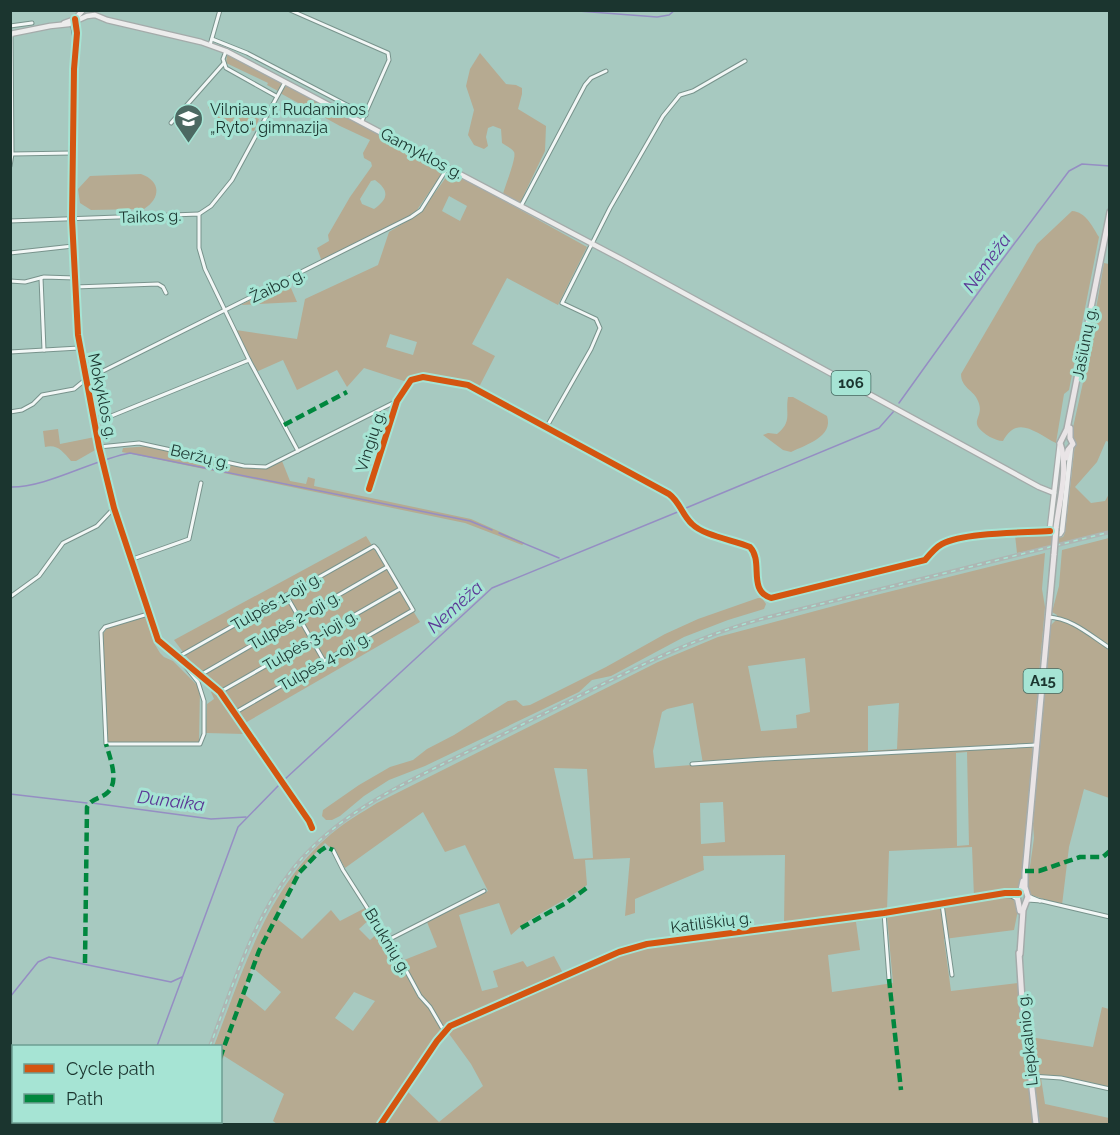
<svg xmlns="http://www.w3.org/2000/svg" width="1120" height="1135" font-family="Raleway,sans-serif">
  <rect width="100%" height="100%" fill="#a7c9c0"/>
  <g fill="#b6aa91" fill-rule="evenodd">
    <path d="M480,53L506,84L516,85L522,88V94L518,109L546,126L545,151L520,203L503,194C505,186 517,157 514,152C512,148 506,146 502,143L501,129L493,126L488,128L486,137L488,146L484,149L474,145L468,135L474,110L466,86L470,69Z"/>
    <polygon points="227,55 282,83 278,91 267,85 268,83 226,63"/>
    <path d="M287,85L442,167L443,172L417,210L407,218L324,259H321L317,248L329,241L328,235L350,197L372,166L371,162L364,158L363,153L370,140L340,126L280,93ZM375,180C390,191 388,199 374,209L362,204L360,199L371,181Z"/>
    <polygon points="210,104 231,113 235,109 240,110 259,119 254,131 218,122 208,107"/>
    <path d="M450,172L454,173L587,247L558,305L507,278L472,344L495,356L478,389C465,383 430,372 416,376C411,377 409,381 405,384L404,381L364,368L347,387L337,370L297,390L283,360L256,372L236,330L297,339L305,299L378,265L389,232L420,213ZM449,196L467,206L460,221L442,211ZM390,334L417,342L413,355L386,347Z"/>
    <path d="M141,174C161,181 161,198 144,209L91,210L80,203L78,189L90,176Z"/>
    <path d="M1072,211C1086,212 1092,226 1099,237L1069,390L1064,394L1056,443C1036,433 1017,414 1003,441C998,441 995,439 990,437C964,421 986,419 978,401C974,390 961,388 961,374L1037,244Z"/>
    <polygon points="1104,263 1109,264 1109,442 1106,441 1097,462 1075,487 1091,503 1105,501 1109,494 1109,531 1058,544 1058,538 1063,537 1065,533 1075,444 1072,432 1084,378"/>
    <polygon points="288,281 297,302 241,305 287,281"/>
    <path d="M788,397H793L827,416C834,437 805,445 791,452L783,450L763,435L768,433L777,434C793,421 785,414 788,397Z"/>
    <path d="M58,429L60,444L95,437L97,449L76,461H71C63,452 58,444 45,447L43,431Z"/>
    <polygon points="150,446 255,469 269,467 282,461 290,481 306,484 308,477 315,479 314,486 471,519 525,543 522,545 465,523 122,452 123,448"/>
    <polygon points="1048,533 1052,536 1051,546 1017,553 1015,535"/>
    <polygon points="366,536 420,622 245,723 221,689 192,664 174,640"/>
    <polygon points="1109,538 1109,798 1084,789 1069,847 1062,905 1031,895 1027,888 1034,838 1033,824 1051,625 1056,620 1057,615 1052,612 1059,586 1062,550"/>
    <path d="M1045,553L1042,589L1045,607L1021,880L1018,890H1007L974,897L972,847L889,851L887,910L784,924L785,855L703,856L704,870L635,899V913L625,916L630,858L585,860L587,885C563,903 533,914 511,935L499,903L459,915L482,991L498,987L493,971L523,961L527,967L554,956L564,975L448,1026L442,1032L379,1124H277L273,1121L284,1094L224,1056L221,1063L220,1046H214C243,971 267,888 331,834C345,822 361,813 377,803L658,662L718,637L860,599ZM805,658L810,712L796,715L797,728L761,731L748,666ZM693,703L703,764L655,768L653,751L662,712L667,709ZM899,703L897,749L868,751V706ZM967,752L969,845L957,846L956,753ZM554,768L587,769L593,858L574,859ZM723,802L725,842L701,844L700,803ZM423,812L445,852L465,845L488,891L427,922L437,947L399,962L380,931L370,940L359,929L372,917L365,908L340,921L331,910L302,939L275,917L300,870L325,843L336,853L345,868ZM252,967L281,992L265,1011L243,993ZM354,992L375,1001L353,1031L335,1018Z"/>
    <polygon points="758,598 762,598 766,604 764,609 728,620 684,637 611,676 592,680 579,692 425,766 389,780 364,796 340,816 332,820 326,820 322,816 323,810 359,785 390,767 413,760 427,749 454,735 508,701 516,700 523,706 530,705 606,667 665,634 698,619"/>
    <polygon points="146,617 154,643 160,653 164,657 173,661 200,688 199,743 108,744 106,742 103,634 107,628"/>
    <polygon points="213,690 245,731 244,734 206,733 207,704 214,699 211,692"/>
    <path d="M1004,897H1010L1018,904V910L1014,930L944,939L951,991L1018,983L1033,1124H383L406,1090L439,1122L483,1086L471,1064L447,1031L453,1026L622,953L648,945L827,922ZM887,917L893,983L832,992L828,955L860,950L856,922Z"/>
    <polygon points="1102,1007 1109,1009 1109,1088 1089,1082 1038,1075 1034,1072 1030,1037 1093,1047"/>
    <polygon points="1041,1078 1045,1104 1109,1118 1109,1124 1040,1124 1035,1085 1036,1080"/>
  </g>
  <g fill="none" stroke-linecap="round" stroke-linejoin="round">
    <g stroke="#958ec3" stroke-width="1.5">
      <polyline points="565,10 657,17 669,15 675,10"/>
      <polyline points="899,403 993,272 1069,171 1082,164 1110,166"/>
      <path d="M10,487C46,488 92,460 130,453L470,521L492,530"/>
      <polyline points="686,508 879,428 894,411"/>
      <polyline points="499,533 559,558"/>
      <polyline points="284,780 492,588 680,511"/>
      <polyline points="10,794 87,803"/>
      <polyline points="92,803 211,819 246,817"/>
      <polyline points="10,997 38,962 49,957 171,982 182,977"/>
      <polyline points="157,1046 238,827 278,786"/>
      <polyline points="128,1124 129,1122"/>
    </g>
    <defs>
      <g id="minor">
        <polyline points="290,10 388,53 389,60 362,121"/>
        <polyline points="75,20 77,33 74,69 72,219 78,335 99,447 114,508 158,640 220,692 309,821 312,828"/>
        <polyline points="72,22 75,39"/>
        <polyline points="10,26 32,23"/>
        <polyline points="11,34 12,154"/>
        <polyline points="212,39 247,53 366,115"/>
        <polyline points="210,45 220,10"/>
        <polyline points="226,51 223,59 226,68 276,96"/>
        <polyline points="171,123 224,63"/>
        <polyline points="10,166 12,154 72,153"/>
        <polyline points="521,206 585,85 591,78 606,71"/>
        <polyline points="199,214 211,206 232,180 285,82"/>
        <polyline points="10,221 199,214 199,248 205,269 249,360 298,451"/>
        <polyline points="10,253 73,246"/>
        <polyline points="41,278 44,350"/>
        <polyline points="10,281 25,282 44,277 75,278"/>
        <polyline points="75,287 158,284 163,287 166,293"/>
        <polyline points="10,352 79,348"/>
        <polyline points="10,412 22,410 33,404 42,395 74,389 85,380 411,217 421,210 448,167"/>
        <polyline points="94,423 249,360"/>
        <polyline points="546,428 591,349 600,328 596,319 562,303 610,208 663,116 680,95 693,91 745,61"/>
        <polyline points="99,447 139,443 244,466 266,467 397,401"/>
        <path d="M369,489L397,401L411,380L423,377L468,385L669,494C680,502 682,515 692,524C704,536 734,540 750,547C764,562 747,590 771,598L925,560C930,554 936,547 942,544C965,532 1023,533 1050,531"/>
        <polyline points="130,560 189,539 201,483"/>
        <polyline points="286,595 324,661"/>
        <polyline points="10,597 39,576 63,543 97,526 114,508"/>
        <polyline points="148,614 105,627 101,632 106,744 200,744 204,734 204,701 198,682 178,657 374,546 377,549 413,610 236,712"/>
        <path d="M1048,617C1072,618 1091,636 1110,648"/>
        <polyline points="202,674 387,567"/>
        <polyline points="220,692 400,589"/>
        <polyline points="692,764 765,759 1037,745"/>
        <polyline points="333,850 343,870 401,961 420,996 430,1007 444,1031"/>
        <polyline points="1000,895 1011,896 1017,899"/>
        <polyline points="1028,896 1040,901"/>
        <polyline points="1027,900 1042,901 1110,917"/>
        <polyline points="942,904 952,975"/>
        <polyline points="884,913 889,979"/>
        <polyline points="388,940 484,891"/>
        <polyline points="1031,1076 1061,1078 1110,1089"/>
        <polyline points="381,1124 437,1041 450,1026 619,952 647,944 884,913 1005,893 1018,893"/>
      </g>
      <g id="major">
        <polyline points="64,23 75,19 83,10"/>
        <polyline points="10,34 50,26 69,24 87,16 95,15 107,20 201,42 226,51 623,260 1039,487 1054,493"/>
        <polyline points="1060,443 1050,528 1051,533 1055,535 1060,534 1062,531 1071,447"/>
      </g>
      <g id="highway">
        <polyline points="1066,458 1068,450 1073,444 1070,438 1070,428"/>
        <path d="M1056,528C1059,502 1069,468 1060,443L1067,429L1110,212"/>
        <polyline points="1020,911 1017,896 1021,890 1023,881"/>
        <polyline points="1019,953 1022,1000 1036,1124"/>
        <polyline points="1020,954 1023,910 1028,897 1025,887 1025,873 1054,554"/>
      </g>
    </defs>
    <use href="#minor" stroke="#78938c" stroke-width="5"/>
    <use href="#major" stroke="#a4abaa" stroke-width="7"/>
    <use href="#highway" stroke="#a4abaa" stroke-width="8"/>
    <use href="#minor" stroke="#f2f7f6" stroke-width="3"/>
    <use href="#major" stroke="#ececec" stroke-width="4.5"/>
    <use href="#highway" stroke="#e9e4e6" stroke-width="5"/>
    <defs>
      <g id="rail">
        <path d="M210,1046C233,986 252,921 292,870C330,822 381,795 435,768C467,752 500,736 533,719C609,682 683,640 765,618L1110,532"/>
        <polyline points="180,1124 181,1122"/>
      </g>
    </defs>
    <use href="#rail" stroke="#adb6b3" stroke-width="4"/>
    <use href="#rail" stroke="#a6e4d4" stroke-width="1.5" stroke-dasharray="4.5" stroke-linecap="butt"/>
    <defs>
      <polyline id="highway-bridge" points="1054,554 1056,528"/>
    </defs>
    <use href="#highway-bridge" stroke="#a4abaa" stroke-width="8" stroke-linecap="butt"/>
    <use href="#highway-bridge" stroke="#e9e4e6" stroke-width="5"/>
    <g stroke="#00873e" stroke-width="4.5" stroke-dasharray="9 4.5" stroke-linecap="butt">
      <polyline points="284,425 347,392"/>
      <polyline points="1025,871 1039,871 1080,857 1103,857 1110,851"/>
      <polyline points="521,928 566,903 588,887"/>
      <path d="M85,963L87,807C92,798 100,799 107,793C120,782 110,758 106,744"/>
      <polyline points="889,979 901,1090"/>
      <polyline points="220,1058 259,951 299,873 320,851 326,847 333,850"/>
      <polyline points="195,1124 196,1122"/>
    </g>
    <defs>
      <g id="cycleway">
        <polyline points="75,19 77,33 74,69 72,219 78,335 99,447 114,508 158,640 220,692 309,821 312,828"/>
        <path d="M369,489L397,401L411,380L423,377L468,385L669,494C680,502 682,515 692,524C704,536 734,540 750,547C764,562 747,590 771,598L925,560C930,554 936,547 942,544C965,532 1023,533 1050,531"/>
        <polyline points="381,1124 437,1041 450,1026 619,952 647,944 884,913 1005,893 1019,893"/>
      </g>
    </defs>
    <use href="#cycleway" stroke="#a6e4d4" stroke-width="10"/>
    <use href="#cycleway" stroke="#d45510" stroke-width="6"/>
  </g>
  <defs>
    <symbol id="school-pin" viewBox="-11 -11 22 30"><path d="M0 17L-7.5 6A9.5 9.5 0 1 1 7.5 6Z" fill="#4c6962" stroke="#a6e4d4"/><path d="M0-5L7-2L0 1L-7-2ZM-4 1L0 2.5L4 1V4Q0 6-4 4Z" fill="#fff"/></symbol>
  </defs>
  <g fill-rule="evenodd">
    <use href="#school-pin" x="172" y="102" width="33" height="45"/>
  </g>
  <g text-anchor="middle" stroke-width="6" stroke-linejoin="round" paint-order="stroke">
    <g fill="#a6e4d4" stroke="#456a60" stroke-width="1.5">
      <rect x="831.5" y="371" width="39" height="24" rx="4.5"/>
      <rect x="1023.5" y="669" width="39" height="24" rx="4.5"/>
    </g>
    <g font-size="15" font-weight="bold" fill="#1b352f">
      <text x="851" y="388">106</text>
      <text x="1043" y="686">A15</text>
    </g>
    <g font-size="16" fill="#1b352f" stroke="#a6e4d4" text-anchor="start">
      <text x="210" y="115">Vilniaus r. Rudaminos<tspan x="210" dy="18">„Ryto“ gimnazija</tspan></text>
    </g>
    <g font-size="16" fill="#1b352f" stroke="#a6e4d4">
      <text transform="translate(422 153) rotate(28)" y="6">Gamyklos g.</text>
      <text transform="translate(150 216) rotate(-2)" y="6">Taikos g.</text>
      <text transform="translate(277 285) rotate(-26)" y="6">Žaibo g.</text>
      <text transform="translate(1084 343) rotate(-79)" y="6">Jašiūnų g.</text>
      <text transform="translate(103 396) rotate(78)" y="6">Mokyklos g.</text>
      <text transform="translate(370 441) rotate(-72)" y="6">Vingių g.</text>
      <text transform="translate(200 456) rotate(13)" y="6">Beržų g.</text>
      <text transform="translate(276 601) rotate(-30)" y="6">Tulpės 1-oji g.</text>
      <text transform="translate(294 620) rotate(-30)" y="6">Tulpės 2-oji g.</text>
      <text transform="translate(310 640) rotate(-30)" y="6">Tulpės 3-ioji g.</text>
      <text transform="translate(324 661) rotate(-30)" y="6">Tulpės 4-oji g.</text>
      <text transform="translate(711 922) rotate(-7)" y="6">Katiliškių g.</text>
      <text transform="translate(388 941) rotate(59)" y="6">Bruknių g.</text>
      <text transform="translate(1027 1040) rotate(-96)" y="6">Liepkalnio g.</text>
    </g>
    <g font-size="18" font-style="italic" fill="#5b3896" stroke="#a6e4d4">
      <text transform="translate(987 263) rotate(-54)" y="6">Nemėža</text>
      <text transform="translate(455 607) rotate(-42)" y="6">Nemėža</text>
      <text transform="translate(171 801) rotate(7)" y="6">Dunaika</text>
    </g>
  </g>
  <rect width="1120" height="1135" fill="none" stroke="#1b352f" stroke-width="24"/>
  <rect x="12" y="1045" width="210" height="78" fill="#a6e4d4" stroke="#6e9e92" stroke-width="1.5"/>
  <rect x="24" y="1064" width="30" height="9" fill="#d45510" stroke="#6e9e92" stroke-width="1.5"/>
  <text x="66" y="1075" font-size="18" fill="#1b352f">Cycle path</text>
  <rect x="24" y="1094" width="30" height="9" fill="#00873e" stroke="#6e9e92" stroke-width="1.5"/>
  <text x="66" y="1105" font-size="18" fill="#1b352f">Path</text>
</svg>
